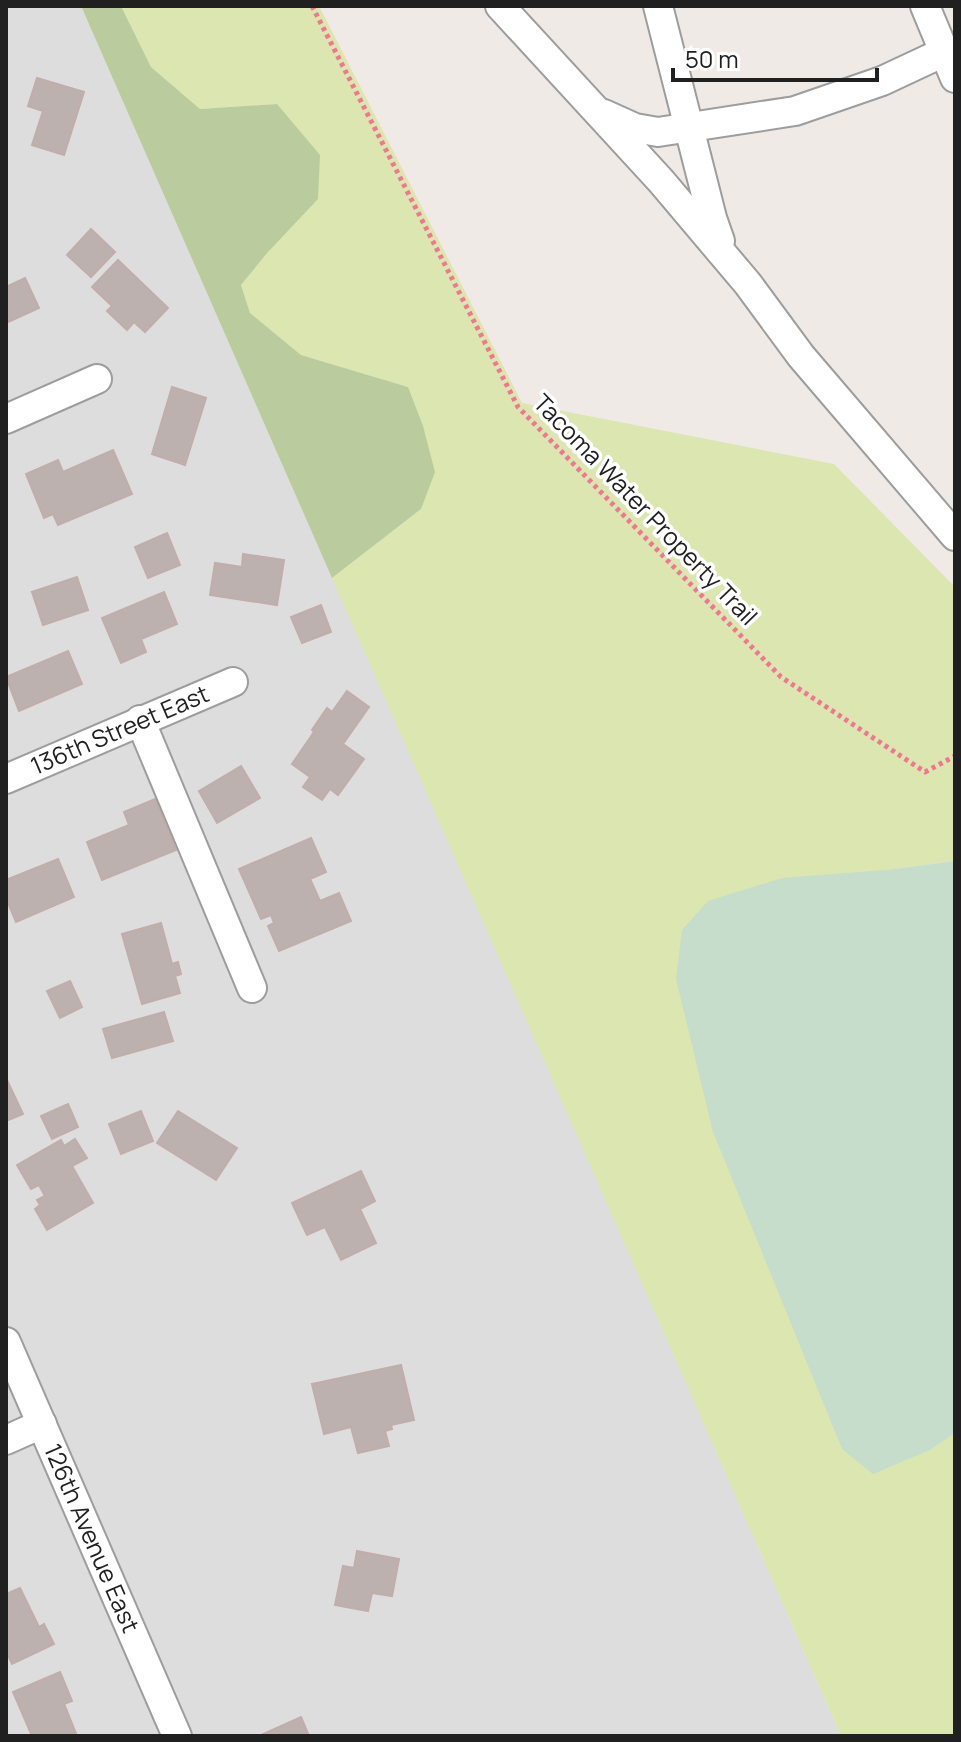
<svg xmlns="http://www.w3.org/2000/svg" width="961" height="1742" font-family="Manrope,sans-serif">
  <rect width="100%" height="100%" fill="#f0eae7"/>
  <polygon fill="#dedddd" points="6,6 81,6 841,1736 6,1736"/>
  <polygon fill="#dbe6b0" points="121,6 319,6 522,403 834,464 955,587 955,861 886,870 793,1326 842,1449 930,1450 955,1433 955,1736 841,1736 332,578 421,509 408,387 301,355 250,313 241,285 268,252 277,104 200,109 151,67"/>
  <polygon fill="#bacc9e" points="81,6 121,6 151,67 200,109 277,104 320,155 318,199 268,252 241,285 250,313 301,355 408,387 423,426 435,472 421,509 332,578"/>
  <polygon fill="#c5ddca" points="955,861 955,1433 930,1450 873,1474 842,1449 713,1132 676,979 682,930 708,901 782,878 886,870"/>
  <g fill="#bdb1b0" stroke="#c1adaa" stroke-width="2">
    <polygon points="37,78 84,92 64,155 32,145 43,111 28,106"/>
    <polygon points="91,229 115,252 91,277 67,255"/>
    <polygon points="118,260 168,308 145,332 134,322 127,330 107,311 112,306 92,287"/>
    <polygon points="25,278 39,308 6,323 6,287"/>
    <polygon points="172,387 206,398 185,465 152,454"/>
    <polygon points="113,450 132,494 58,525 53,514 44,518 26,474 58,460 63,472"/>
    <polygon points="167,533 180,565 148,578 135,547"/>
    <polygon points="243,554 284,560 277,605 210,595 215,563 242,567"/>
    <polygon points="77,577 88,610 43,625 32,592"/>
    <polygon points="164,592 177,624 141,639 146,652 121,663 102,618"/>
    <polygon points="321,605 331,632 302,643 291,617"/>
    <polygon points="68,651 82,684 19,711 6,677"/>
    <polygon points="347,691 369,707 343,744 364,759 338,795 330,789 322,800 303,787 310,777 292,764 314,732 312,730 327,708 332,712"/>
    <polygon points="241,766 260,798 217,823 199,791"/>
    <polygon points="155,799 176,850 102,880 87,842 129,825 124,812"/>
    <polygon points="311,838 326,872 310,879 320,901 339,893 351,921 279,951 268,926 274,923 271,915 261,919 239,869"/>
    <polygon points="58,859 74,897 16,922 6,898 6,880"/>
    <polygon points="161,923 172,964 178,962 181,974 175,976 180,993 142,1004 122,934"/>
    <polygon points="70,981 82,1007 60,1018 47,991"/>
    <polygon points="164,1012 173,1041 112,1058 103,1029"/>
    <polygon points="6,1078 23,1114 6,1121"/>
    <polygon points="68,1104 78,1127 52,1139 41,1116"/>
    <polygon points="141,1111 153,1141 121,1154 109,1124"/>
    <polygon points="178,1111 237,1148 216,1180 157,1143"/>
    <polygon points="75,1139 87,1158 72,1166 93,1203 47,1230 35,1209 40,1205 37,1200 45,1196 39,1185 31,1189 17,1165 61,1140 64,1146"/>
    <polygon points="361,1171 375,1201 360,1209 376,1243 341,1260 325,1227 307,1235 292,1203"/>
    <polygon points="401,1365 414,1420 391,1425 392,1429 385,1431 389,1446 358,1453 351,1427 324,1434 312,1384"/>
    <polygon points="357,1551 399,1559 392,1596 372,1593 368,1611 335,1605 343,1566 354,1568"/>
    <polygon points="20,1588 39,1627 44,1624 54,1644 12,1664 6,1651 6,1594"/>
    <polygon points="60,1672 72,1701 64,1704 77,1736 32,1736 13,1692"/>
    <polygon points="301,1717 309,1736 259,1736"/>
  </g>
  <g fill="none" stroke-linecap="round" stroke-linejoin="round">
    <defs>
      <g id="minor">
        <polyline points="500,6 661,181 748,284 801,356 955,536"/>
        <polyline points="658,6 712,218 720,241"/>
        <polyline points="925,6 955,78"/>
        <polyline points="604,114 635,128 658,132 795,111 882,81 944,52"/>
        <polyline points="6,419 97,379"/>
        <polyline points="140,720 252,988"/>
        <path id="s1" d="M6,779L233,682"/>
        <path id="s2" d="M6,1342L177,1736"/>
        <polyline points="6,1440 42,1424"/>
      </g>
    </defs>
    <use href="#minor" stroke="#9d9d9d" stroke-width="32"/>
    <polyline stroke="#f2768f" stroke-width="5" stroke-dasharray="4 4" stroke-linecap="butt" points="312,6 518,407 781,677 925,772 955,756"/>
    <use href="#minor" stroke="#fff" stroke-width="28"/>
  </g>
  <g text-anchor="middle" stroke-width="7" stroke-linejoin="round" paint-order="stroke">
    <g font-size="24" fill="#202020" stroke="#fff">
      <text transform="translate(645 510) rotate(46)" y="8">Tacoma Water Property Trail</text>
      <text dy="8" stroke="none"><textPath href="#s1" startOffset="124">136th Street East</textPath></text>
      <text dy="8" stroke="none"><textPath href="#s2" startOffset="214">126th Avenue East</textPath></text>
    </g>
  </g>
  <rect width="961" height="1742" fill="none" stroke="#202020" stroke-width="16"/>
  <path d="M673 68v12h204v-12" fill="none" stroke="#202020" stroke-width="4"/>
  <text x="685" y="68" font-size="24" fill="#202020" stroke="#ffffff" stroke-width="6" paint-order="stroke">50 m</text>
</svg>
